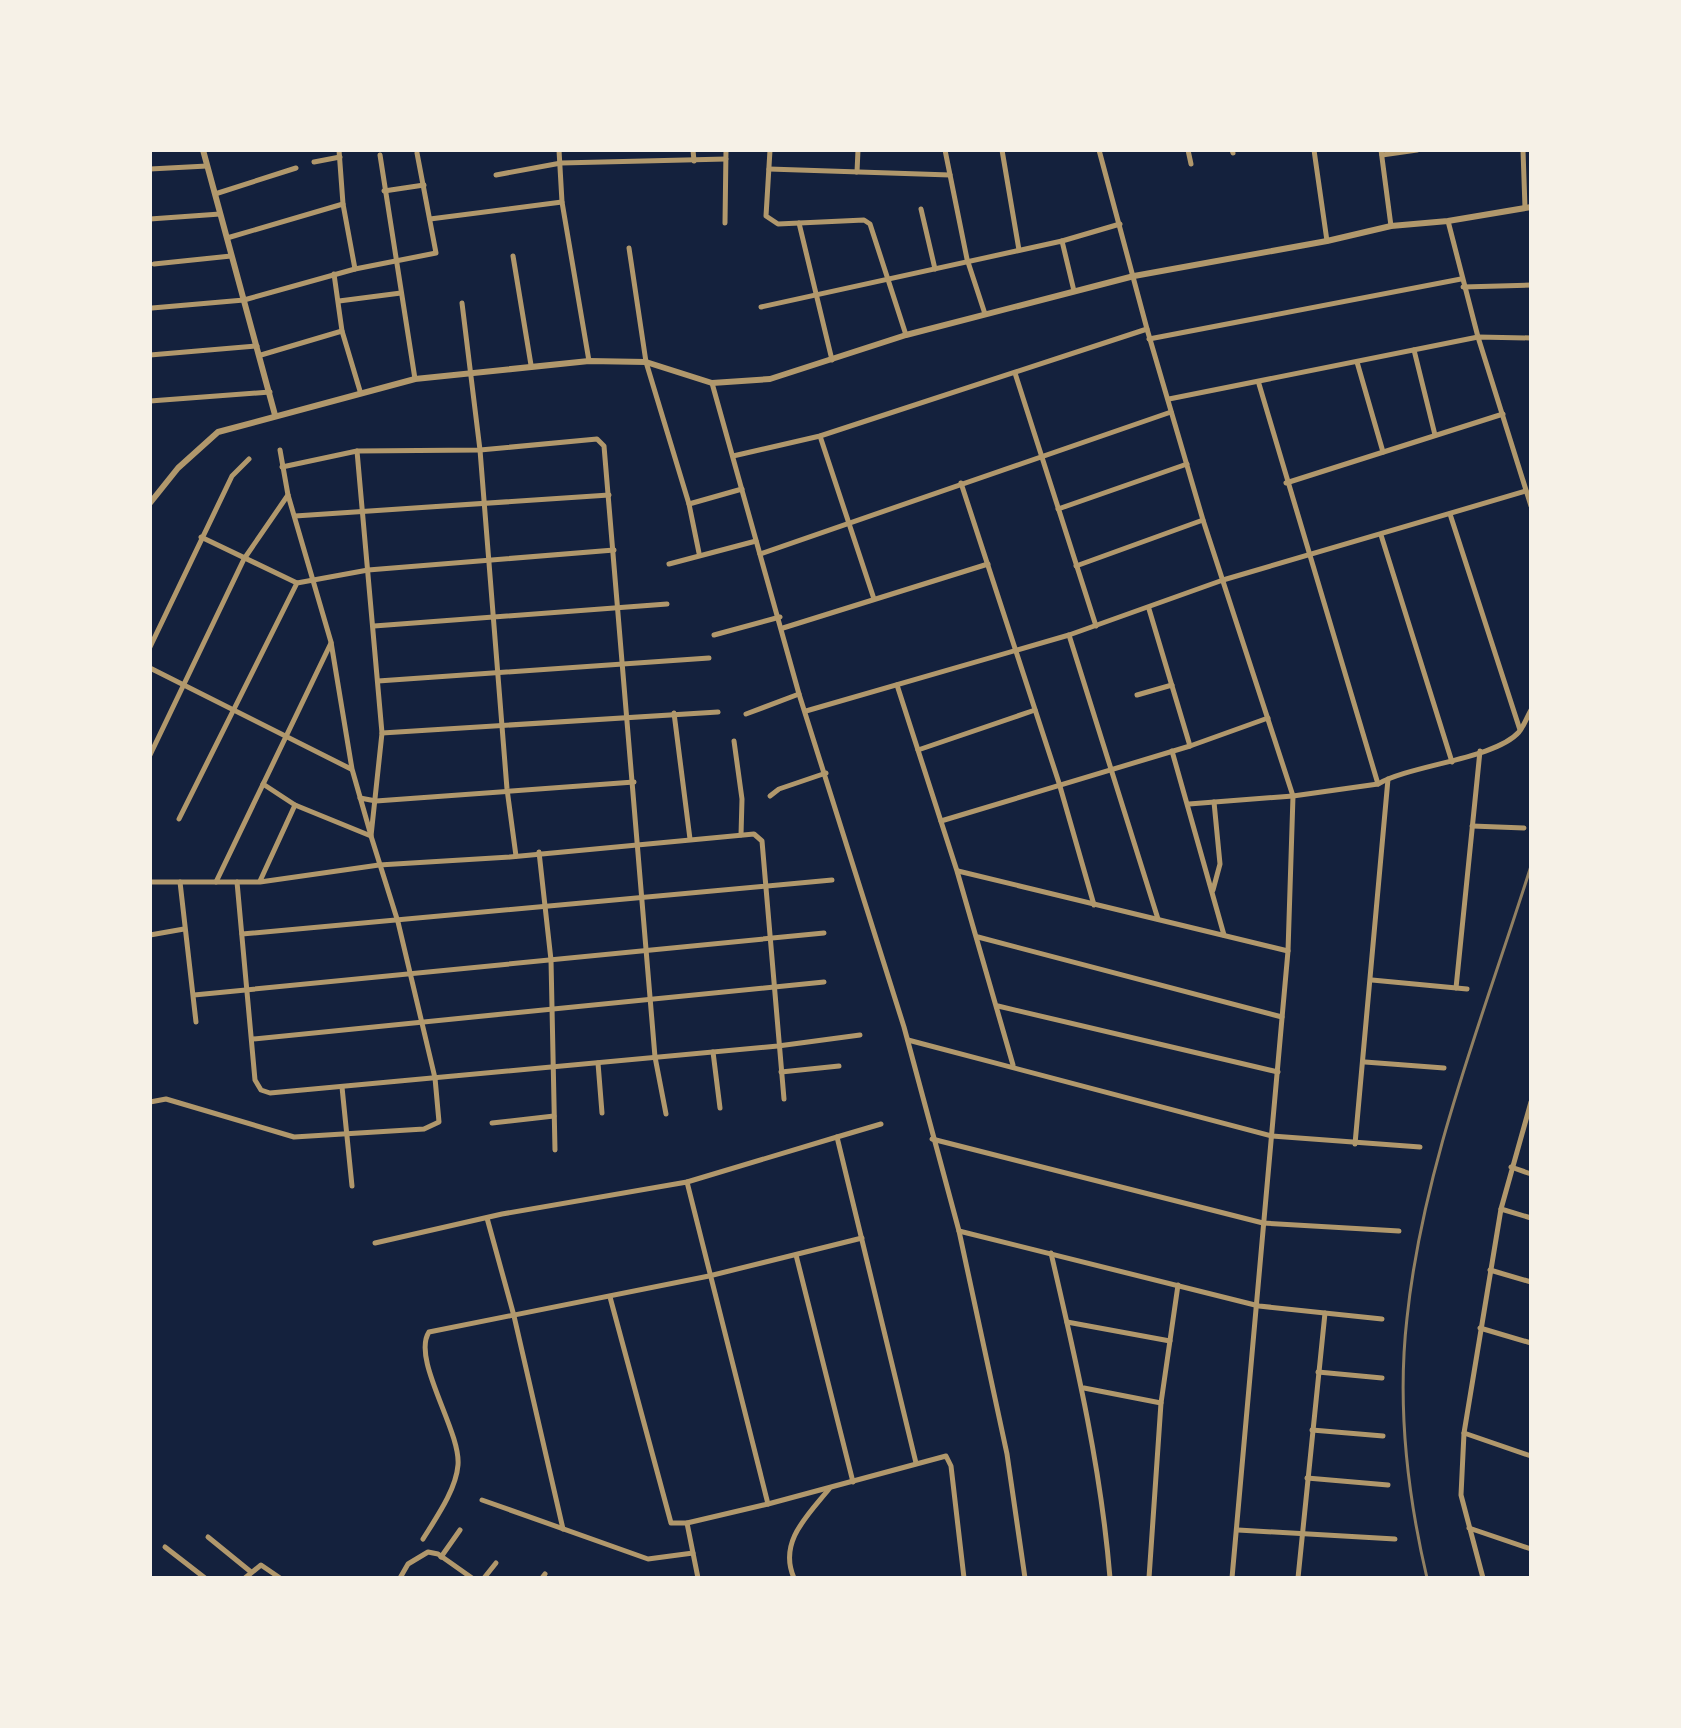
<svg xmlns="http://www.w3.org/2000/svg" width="1681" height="1728" font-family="'Open Sans',sans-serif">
  <rect width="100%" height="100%" fill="#14213d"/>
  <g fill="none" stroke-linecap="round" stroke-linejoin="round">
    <g stroke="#b1986c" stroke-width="5">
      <polyline points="339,150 343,204 355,269"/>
      <polyline points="559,150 562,202 589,361"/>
      <polyline points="693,150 694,161"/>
      <polyline points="770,150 766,216 778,224 864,220 870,224 906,335"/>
      <polyline points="945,150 967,259 985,314"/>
      <polyline points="1002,150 1019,250"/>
      <polyline points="1099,150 1147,329 1203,520 1293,796 1288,951 1232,1578"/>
      <polyline points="1188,150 1191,164"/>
      <polyline points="1232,150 1233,153"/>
      <polyline points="1314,150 1327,241"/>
      <polyline points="1381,150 1391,226"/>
      <polyline points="1523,150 1525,208"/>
      <polyline points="380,155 415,379"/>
      <polyline points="1382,155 1417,150"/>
      <polyline points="314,162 340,157"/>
      <polyline points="150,169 207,166"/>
      <polyline points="769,169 950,175"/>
      <polyline points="857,172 858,150"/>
      <polyline points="496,175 561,163 726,159"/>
      <polyline points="384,191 424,185"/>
      <polyline points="215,194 296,168"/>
      <polyline points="921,209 935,269"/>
      <polyline points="150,219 220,214"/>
      <polyline points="430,219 562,202"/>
      <polyline points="1448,221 1478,337 1531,506"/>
      <polyline points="725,223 726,150"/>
      <polyline points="799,223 832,360"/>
      <polyline points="227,238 343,204"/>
      <polyline points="1062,241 1120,224"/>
      <polyline points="629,248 646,362 689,504 699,553"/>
      <polyline points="513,256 531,365"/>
      <polyline points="154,264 231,256"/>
      <polyline points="334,274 342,331 360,391"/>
      <polyline points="1463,287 1531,285"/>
      <polyline points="339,301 401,293"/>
      <polyline points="462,303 480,450 507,789 516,856"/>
      <polyline points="761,307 1062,241 1074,291"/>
      <polyline points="152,308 244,300 355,269 436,253 417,153"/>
      <polyline points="1149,339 1461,279"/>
      <polyline points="1414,350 1435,435"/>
      <polyline points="150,355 257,346"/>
      <polyline points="261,355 342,331"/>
      <polyline points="1357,362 1383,452"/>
      <polyline points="1015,373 1096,626"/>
      <polyline points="712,383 799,694 904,1027 959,1231 1007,1454 1025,1578"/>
      <polyline points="1259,384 1378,784"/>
      <polyline points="1169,399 1478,337 1531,338"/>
      <polyline points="150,401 270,392"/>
      <polyline points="820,436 874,599"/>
      <polyline points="280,450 288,495 331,642 352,769 370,832"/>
      <polyline points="733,456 820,436 1147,329"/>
      <polyline points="282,467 357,451 480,450 597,439 604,446 655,1057 666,1114"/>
      <polyline points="961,483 1059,783 1094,905"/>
      <polyline points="1286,483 1503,414"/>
      <polyline points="689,504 742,489"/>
      <polyline points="1058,509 1187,464"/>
      <polyline points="1450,514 1520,730"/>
      <polyline points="295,516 609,495"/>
      <polyline points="1381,535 1452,762"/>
      <polyline points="201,537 297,583"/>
      <polyline points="760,554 1171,412"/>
      <polyline points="669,564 756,541"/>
      <polyline points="1076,566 1203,520"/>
      <polyline points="1149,609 1190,746"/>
      <polyline points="374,626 667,604"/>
      <polyline points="783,628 988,564"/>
      <polyline points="714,635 780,617"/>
      <polyline points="1069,635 1158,919"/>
      <polyline points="150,647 232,476 249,459"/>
      <polyline points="150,668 351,769"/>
      <polyline points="378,681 709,658"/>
      <polyline points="897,685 957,871 1013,1065"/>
      <polyline points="1137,695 1172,685"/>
      <polyline points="806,711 1069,635 1223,580 1526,491"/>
      <polyline points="674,713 690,839"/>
      <polyline points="746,714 799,694"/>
      <polyline points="382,733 718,712"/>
      <polyline points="734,741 742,799 741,835"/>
      <polyline points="918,750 1035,710"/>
      <polyline points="1172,751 1224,935"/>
      <polyline points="150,755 244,559 288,495"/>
      <polyline points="263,784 295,805 371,836"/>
      <polyline points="770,796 779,789 826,773"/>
      <polyline points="360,798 376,801 634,782"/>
      <path d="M1189,804L1293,796L1378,784C1410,765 1495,759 1519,732C1524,726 1527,717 1531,710"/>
      <polyline points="179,819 297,583 368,570 614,550"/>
      <polyline points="941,821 1190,746 1268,718"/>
      <polyline points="1472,826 1524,828"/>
      <polyline points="539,852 551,960 555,1150"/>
      <polyline points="958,871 1288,951"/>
      <polyline points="260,881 295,805"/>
      <polyline points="150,882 260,882 379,865 510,857 754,834 762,841 784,1099"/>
      <polyline points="180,882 196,1022"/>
      <polyline points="216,882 331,643"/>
      <polyline points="237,882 255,1080 261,1090 270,1093 778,1046 860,1035"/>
      <polyline points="1213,890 1220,864 1214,802"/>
      <polyline points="242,934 832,880"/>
      <polyline points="150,935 184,929"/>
      <polyline points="978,937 1282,1017"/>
      <polyline points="1372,980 1467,989"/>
      <polyline points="1456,988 1480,751"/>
      <polyline points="194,995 824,933"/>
      <polyline points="998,1006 1278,1072"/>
      <polyline points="253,1039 824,982"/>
      <polyline points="908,1040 1272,1136 1420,1147"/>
      <polyline points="713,1052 720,1108"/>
      <polyline points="1365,1062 1444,1068"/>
      <polyline points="598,1063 602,1113"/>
      <polyline points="781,1072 839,1066"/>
      <polyline points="342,1087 352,1186"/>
      <polyline points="150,1102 166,1099 294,1137 424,1129 439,1122 435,1078 398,922 371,836 382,733 357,451"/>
      <polyline points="492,1123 554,1116"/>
      <polyline points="837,1137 881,1124"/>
      <polyline points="932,1139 1263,1223 1399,1231"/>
      <polyline points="1355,1144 1388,779"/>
      <polyline points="1511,1167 1531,1174"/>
      <polyline points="687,1182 768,1504"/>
      <polyline points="1501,1209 1531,1218"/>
      <polyline points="487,1218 514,1316 563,1529"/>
      <polyline points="959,1231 1259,1306 1382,1319"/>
      <polyline points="375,1243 502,1214 687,1182 837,1137 916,1463"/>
      <path d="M1051,1253C1076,1361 1101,1467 1110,1578"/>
      <polyline points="796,1255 853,1482"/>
      <polyline points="1490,1270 1531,1282"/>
      <polyline points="610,1297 671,1523 687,1523 768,1504 946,1456 951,1466 964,1578"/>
      <polyline points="1067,1322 1170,1341"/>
      <polyline points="1480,1328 1531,1343"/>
      <polyline points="1318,1372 1382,1378"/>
      <polyline points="1084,1388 1161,1403"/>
      <polyline points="1312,1430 1383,1436"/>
      <polyline points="1464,1433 1531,1456"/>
      <polyline points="1307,1478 1388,1485"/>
      <polyline points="482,1500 648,1559 693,1553"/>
      <polyline points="687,1523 698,1578"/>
      <polyline points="1469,1528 1531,1549"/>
      <polyline points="1238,1530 1395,1539"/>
      <polyline points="208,1537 251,1572"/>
      <path d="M423,1539C436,1518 456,1490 458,1465C461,1431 411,1359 429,1332L709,1276L862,1238"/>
      <polyline points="165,1547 205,1578"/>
      <polyline points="441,1557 460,1530"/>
      <polyline points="245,1578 261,1565 280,1578"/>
      <polyline points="400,1578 408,1564 428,1552 438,1554 472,1578"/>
      <polyline points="484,1578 496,1563"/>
      <polyline points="542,1578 545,1574"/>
      <path d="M794,1578C778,1542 808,1515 829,1489"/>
      <polyline points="1149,1578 1161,1403 1178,1285"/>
      <polyline points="1298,1578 1325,1313"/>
      <polyline points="1483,1578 1461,1495 1464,1433 1501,1209 1531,1102"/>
    </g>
    <g stroke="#b1986c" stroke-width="6">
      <polyline points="203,150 275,415"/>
      <polyline points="150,503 178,468 218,432 415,379 589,361 646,362 712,383 770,379 906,335 1134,276 1327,241 1391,226 1448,221 1531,207"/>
    </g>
    <path stroke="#918062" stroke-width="3" d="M1427,1578C1407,1493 1397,1405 1407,1318C1423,1165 1485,1012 1531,866"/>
  </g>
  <rect width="1681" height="1728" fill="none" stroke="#f6f1e7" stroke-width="304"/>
</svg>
